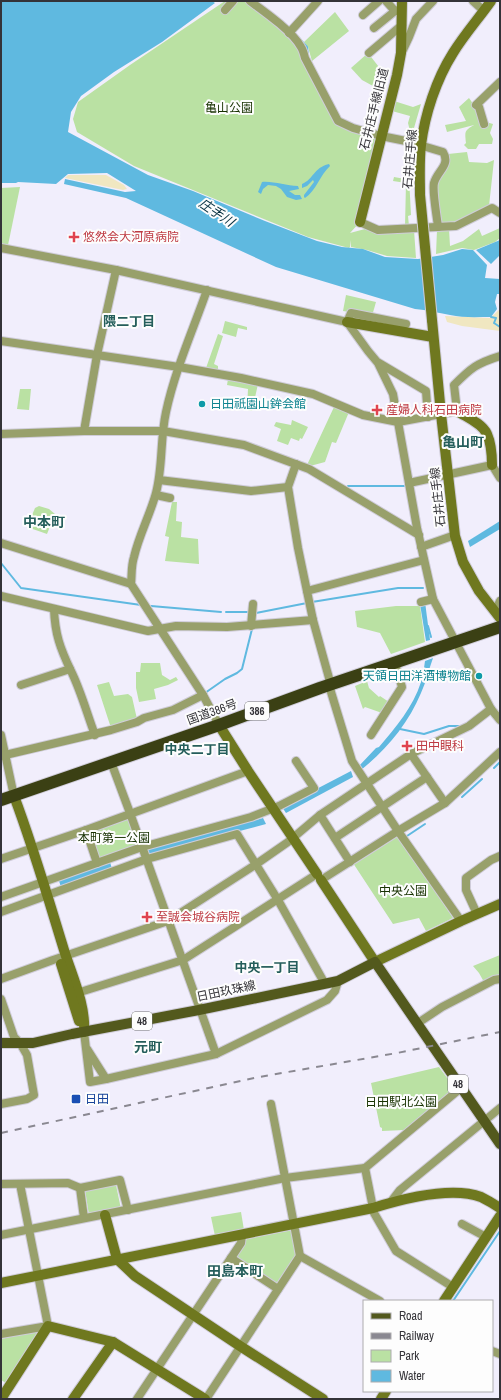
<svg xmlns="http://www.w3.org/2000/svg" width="501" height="1400" font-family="'Archivo Narrow','Noto Sans JP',sans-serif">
  <rect width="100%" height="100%" fill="#f1eefc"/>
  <g fill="#bae1a3">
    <polygon points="225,1 250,1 289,33 338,121 381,136 360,222 350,233 365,229 380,232 414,230 416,258 387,256 367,250 351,247 351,240 350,247 349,248 308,237 134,166 77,132 73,119 78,102 130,65"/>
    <polygon points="335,12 349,31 312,61 308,47 304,42"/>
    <polygon points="368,53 382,71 373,86 362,80 351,68"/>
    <path d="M469,98L486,122L493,124L490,133L493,139L492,144H479L476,149H468L464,145L466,143C465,131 464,131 474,125L447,132L445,125L466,121L459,107Z"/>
    <polygon points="394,101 413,107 421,104 414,128 410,131 408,123 410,116 392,111"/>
    <polygon points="467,152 469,162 487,163 494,160 489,206 456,224 439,224 435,184 448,154"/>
    <polygon points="406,176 409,177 411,215 408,216 409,226 405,226 406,183 393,181 394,177 405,179"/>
    <polygon points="20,187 7,250 1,249 1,188"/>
    <polygon points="500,228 500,238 495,242 474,250 462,248 436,254 437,230 449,229 450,246 463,241 479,229 482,236"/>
    <polygon points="346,295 376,302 372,316 343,311"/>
    <polygon points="225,321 247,327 247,330 238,328 236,337 222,333"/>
    <polygon points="218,334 223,336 214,364 218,366 218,370 206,368"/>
    <polygon points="228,379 258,384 252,411 247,410 248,389 227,385"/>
    <polygon points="20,389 31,389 29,410 17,409"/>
    <polygon points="334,407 349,412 336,443 332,442 325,462 310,466 307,465"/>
    <polygon points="292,420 308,427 302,439 300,438 299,441 291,438 288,445 277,441 281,429 274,426 276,422 291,425"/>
    <polygon points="172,502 177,502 176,521 182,522 181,537 198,539 199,564 165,561 169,537 165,536"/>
    <polygon points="39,506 49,509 55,514 47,534 27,527 35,508"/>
    <polygon points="396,606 420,606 425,642 391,654 380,633 357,627 355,611"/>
    <polygon points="141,663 160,663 162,675 170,680 176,677 178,680 168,685 154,689 156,699 139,702 136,688 136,672 140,672"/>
    <polygon points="367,681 369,688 379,697 380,696 389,702 382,713 365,707 363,709 355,686"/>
    <polygon points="109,682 114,696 128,694 132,697 137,719 111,728 97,685"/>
    <polygon points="130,817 138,845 99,860 89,832"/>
    <polygon points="397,835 453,918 426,931 419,918 393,924 353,863"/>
    <polygon points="500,955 500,977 484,982 479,973 473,966"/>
    <polygon points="439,1067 456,1090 405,1130 382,1131 382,1128 380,1127 371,1083"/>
    <polygon points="116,1185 121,1209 89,1215 85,1190"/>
    <polygon points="241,1212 244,1230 215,1236 211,1217"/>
    <polygon points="292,1230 297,1254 276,1286 234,1258 247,1239"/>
    <polygon points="36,1331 39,1334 6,1383 1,1380 1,1339"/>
  </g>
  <g fill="#f0e7c1">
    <polygon points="68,175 106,175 124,185 127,189 123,190 65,178"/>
    <polygon points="500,309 500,331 462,326 447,322 445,316 490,318"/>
  </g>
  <g fill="#5fb9e0">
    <path d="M1,1H212L215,3L162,42L114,72L81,96L71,112L68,132L148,175L193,191L265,221L317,241L342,247L363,249L385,257L418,259L443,255L462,249L473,250L487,265L485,278L500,279V294H497L495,302L497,309L491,317C477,317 463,318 450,315C438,313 427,310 415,309L276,267L126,198L64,184L65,179L125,192L136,191L107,173L68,174L56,184L18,182L16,183H1Z"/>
    <path d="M329,164L330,166C320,175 316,191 305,198L304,197V195L314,182L313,180L307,186L302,188V184C314,179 313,168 329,164Z"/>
    <path d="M262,182C274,181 286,186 298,186L299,189L289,191L295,195H300L302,199L296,200L287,197L281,189L276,186L268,185L263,189L261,194L258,192Z"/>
    <polygon points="500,240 500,255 491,264 476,250"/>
    <polygon points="500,521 500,529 470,547 468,541"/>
    <polygon points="425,602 430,640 426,641 420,604"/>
    <path d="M433,658C429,669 426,682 421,693C408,724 387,749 361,770L359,766L376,748L379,747C396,727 413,707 421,682C423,675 424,668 425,661Z"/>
    <polygon points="351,771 353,777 286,813 282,807"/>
    <polygon points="263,818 266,824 148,855 147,849"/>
    <polygon points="110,862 112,869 61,887 59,881"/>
  </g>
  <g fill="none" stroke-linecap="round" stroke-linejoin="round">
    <g stroke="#5fb9e0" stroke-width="2">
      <polyline points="298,37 307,47 308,55"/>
      <polyline points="491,317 496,318 494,323 500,327"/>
      <polyline points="348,486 404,486"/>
      <polyline points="1,563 21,588 141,605"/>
      <polyline points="312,602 398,588 423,588"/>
      <polyline points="151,606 221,612"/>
      <polyline points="226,612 251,612"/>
      <polyline points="256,613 307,603"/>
      <polyline points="428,626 431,637"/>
      <polyline points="205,693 225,679 237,673 242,669 252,629"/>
      <polyline points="400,729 424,734 449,726 459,726"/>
      <polyline points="494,768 500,762"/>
      <polyline points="462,797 482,779"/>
      <polyline points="407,836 425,824"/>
      <polyline points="453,1301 500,1231"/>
    </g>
    <defs>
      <g id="street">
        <path d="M250,1C265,12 292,31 301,47C303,50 304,54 305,58L338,121L353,128L381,136L406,141L443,152C451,165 437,171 434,183C432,191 437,217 438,227"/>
        <polyline points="386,1 395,11 399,10"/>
        <polyline points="473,1 484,11"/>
        <polyline points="225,10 233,1"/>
        <polyline points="363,15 379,1"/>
        <polyline points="374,28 395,11"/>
        <polyline points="289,33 318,1"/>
        <polyline points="402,52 409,37 416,19 433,1"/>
        <polyline points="369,53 402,25"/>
        <polyline points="484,124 479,107 476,105 500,82"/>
        <polyline points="360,222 378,230 456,226 492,208 500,213"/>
        <polyline points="1,248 116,270 347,322"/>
        <path d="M207,290C193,330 175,370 166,412C160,439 163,467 156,493C150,515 139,535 134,557C131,566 132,575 131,584L203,695L219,725"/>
        <polyline points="347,322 368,351 378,363 393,394 417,528 433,599 491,709 500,720"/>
        <polyline points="347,322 351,313 406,324"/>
        <path d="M1,341L179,367L241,378L313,394L363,415L398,422L457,411L454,385C471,368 477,363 500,356"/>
        <polyline points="379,363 426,391 428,417"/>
        <polyline points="84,431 97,355 116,270"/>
        <polyline points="1,434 84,431 163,431 244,445 309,469 419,535"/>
        <polyline points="296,464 288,487 298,548 313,620 329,678 331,692 352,761 398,831 461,921"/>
        <polyline points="159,480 251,491 288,487"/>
        <polyline points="409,483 492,465 500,478"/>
        <polyline points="156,495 170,498"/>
        <polyline points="1,543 131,584"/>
        <polyline points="421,547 455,535"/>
        <polyline points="307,591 424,560"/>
        <polyline points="1,596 148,631 176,626 227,627 313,620"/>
        <polyline points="421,602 433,599"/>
        <polyline points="498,605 500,601"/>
        <path d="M54,609C55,634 60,648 71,671C81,691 87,714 95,735"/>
        <polyline points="251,626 253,604"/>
        <polyline points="21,685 70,669"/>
        <polyline points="1,735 14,796"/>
        <polyline points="371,735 402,687 395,663"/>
        <polyline points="411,754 445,803"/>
        <polyline points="1,756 111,730 137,722 144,718 173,710 203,695"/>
        <polyline points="111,762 130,813 216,1054"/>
        <polyline points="320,815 350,862"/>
        <polyline points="86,830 97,863"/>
        <polyline points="335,838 427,777"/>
        <polyline points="1,859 86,830 248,771"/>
        <polyline points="1,897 142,847 251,817 279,806 314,788 296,761"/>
        <polyline points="1,912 147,859 237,834 278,900 325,984"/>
        <polyline points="477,914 466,890 466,878 491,860 500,856"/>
        <polyline points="1,979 53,960 168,921 255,865 288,842 320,815 411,754 469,726 491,709"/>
        <polyline points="77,993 183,960 317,874 321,880 398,831 445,803 500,752"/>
        <polyline points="1,999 14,1037 20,1043 27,1055 34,1095 27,1099 1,1104"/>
        <polyline points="421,1021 442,1007 494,980 500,979"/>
        <polyline points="84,1032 90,1082 106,1079 87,1049"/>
        <polyline points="106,1079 216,1054 327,1000 335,991 338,981"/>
        <polyline points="365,1168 374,1213 396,1251 453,1287"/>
        <polyline points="1,1184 68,1183 80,1188 120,1180 128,1210"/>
        <polyline points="80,1188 84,1218"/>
        <polyline points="390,1203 400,1190 500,1108"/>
        <polyline points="462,1224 486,1237"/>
        <polyline points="1,1235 285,1178 365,1168 461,1088"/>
        <polyline points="300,1256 380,1301"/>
        <polyline points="231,1258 278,1289"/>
        <polyline points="1,1334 48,1326 20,1184"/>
        <polyline points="492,1351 500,1354"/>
        <polyline points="137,1399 241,1243 242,1235"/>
        <polyline points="206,1399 300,1256 271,1104"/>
      </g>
      <g id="secondary">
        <path d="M420,195C420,179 419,161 421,145C425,114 436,80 453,53C464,35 479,18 491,1"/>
        <polyline points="360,222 397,75 401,53 402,1"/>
        <polyline points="432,320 441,414 455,536 463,562 479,591 500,618"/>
        <polyline points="347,322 433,337"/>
        <path d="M457,411C466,417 482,423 487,434C491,443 492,455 492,465"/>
        <polyline points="219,725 248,771 317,874"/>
        <path d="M14,796C33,846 48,898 64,950C72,976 86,1005 84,1032"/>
        <polyline points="321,880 375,962 461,921 500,904"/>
        <polyline points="61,964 79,1021"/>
        <polyline points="105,1215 117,1259 135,1276 240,1346 323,1399"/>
        <path d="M1,1283L373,1208C402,1199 451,1186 481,1197C487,1200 494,1204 500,1208"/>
        <polyline points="444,1301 500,1216"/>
        <polyline points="1,1399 48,1326 113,1342 205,1399"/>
        <polyline points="73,1399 113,1342"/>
        <polyline points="381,1399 386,1391"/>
      </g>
      <polyline id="primary" points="1,1043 33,1043 72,1034 199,1010 338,981 375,962 500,1144"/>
      <polyline id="highway" points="1,800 219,725 320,688 500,627"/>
    </defs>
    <use href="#street" stroke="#cfccd9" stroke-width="10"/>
    <use href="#secondary" stroke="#cfccd9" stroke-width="12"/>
    <use href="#primary" stroke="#cfccd9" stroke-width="12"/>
    <use href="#highway" stroke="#cfccd9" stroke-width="14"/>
    <use href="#street" stroke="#98a06b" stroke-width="8"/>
    <use href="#secondary" stroke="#6f781f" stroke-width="10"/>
    <use href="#primary" stroke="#53591d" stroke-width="10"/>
    <use href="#highway" stroke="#3b4014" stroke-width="12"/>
    <polyline stroke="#8a8891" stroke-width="2" stroke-dasharray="7 7" stroke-linecap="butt" points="1,1133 259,1077 397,1053 500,1032"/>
    <defs>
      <polyline id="secondary-bridge" points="420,195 432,320"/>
    </defs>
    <use href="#secondary-bridge" stroke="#cfccd9" stroke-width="12" stroke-linecap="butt"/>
    <use href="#secondary-bridge" stroke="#6f781f" stroke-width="10"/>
  </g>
  <g fill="#e0444e" stroke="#fdfdfd" stroke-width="1.5">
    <path d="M72 231h4v4h4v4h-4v4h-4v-4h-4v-4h4z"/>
    <path d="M375 404h4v4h4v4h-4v4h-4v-4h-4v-4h4z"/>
    <path d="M405 740h4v4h4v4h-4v4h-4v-4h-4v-4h4z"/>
    <path d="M145 911h4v4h4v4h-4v4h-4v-4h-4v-4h4z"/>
  </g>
  <g fill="#0f9aa8" stroke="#fdfdfd" stroke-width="1.5">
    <circle cx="202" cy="404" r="4"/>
    <circle cx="479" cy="676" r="4"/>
  </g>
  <rect fill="#1a4fb4" stroke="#fdfdfd" stroke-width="1.5" x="71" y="1094" width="10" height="10" rx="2"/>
  <g text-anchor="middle" stroke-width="4" stroke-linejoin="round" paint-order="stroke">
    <g fill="#fdfdfd" stroke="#707073" stroke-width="1">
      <rect x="245" y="702" width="24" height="18" rx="3"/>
      <rect x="132" y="1012" width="20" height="18" rx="3"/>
      <rect x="448" y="1075" width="20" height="18" rx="3"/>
    </g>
    <g font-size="11" font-weight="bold" fill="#343338">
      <text x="257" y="715">386</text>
      <text x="142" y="1025">48</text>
      <text x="458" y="1088">48</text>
    </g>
    <g font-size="12" fill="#173101" stroke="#fdfdfd">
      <text x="229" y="112">亀山公園</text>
      <text x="114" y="842">本町第一公園</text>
      <text x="403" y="895">中央公園</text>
      <text x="401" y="1106">日田駅北公園</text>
    </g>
    <g font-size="12" fill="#343338" stroke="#fdfdfd">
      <text transform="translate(374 109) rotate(-76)" y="4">石井庄手線旧道</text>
      <text transform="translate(410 159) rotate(-85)" y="4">石井庄手線</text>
      <text transform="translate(438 497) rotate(-96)" y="4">石井庄手線</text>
      <text transform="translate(212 712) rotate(-20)" y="4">国道386号</text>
      <text transform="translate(226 991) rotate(-12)" y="4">日田玖珠線</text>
    </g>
    <g font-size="12" fill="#be3a42" stroke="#fdfdfd" text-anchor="start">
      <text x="83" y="241">悠然会大河原病院</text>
      <text x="386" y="414">産婦人科石田病院</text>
      <text x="416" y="750">田中眼科</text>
      <text x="156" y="921">至誠会城谷病院</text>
    </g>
    <g font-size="12" fill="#0d838f" stroke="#fdfdfd" text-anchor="start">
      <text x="210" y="408">日田祇園山鉾会館</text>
      <text x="471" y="680" text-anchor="end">天領日田洋酒博物館</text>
    </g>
    <g font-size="12" fill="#164399" stroke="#fdfdfd" text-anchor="start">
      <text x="85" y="1103">日田</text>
    </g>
    <g font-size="13" font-style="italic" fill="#083242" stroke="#fdfdfd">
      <text transform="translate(217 212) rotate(34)" y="5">庄手川</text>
    </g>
    <g font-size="13" font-weight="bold" fill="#255e5b" stroke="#fdfdfd">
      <text x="129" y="326">隈二丁目</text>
      <text x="197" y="754">中央二丁目</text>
      <text x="267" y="972">中央一丁目</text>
    </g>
    <g font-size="14" font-weight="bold" fill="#255e5b" stroke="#fdfdfd">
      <text x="463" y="447">亀山町</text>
      <text x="44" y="527">中本町</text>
      <text x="148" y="1052">元町</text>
      <text x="235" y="1276">田島本町</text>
    </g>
  </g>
  <rect width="501" height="1400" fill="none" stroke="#343338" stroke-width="4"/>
  <rect x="363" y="1300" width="130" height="92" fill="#fdfdfd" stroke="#adacae"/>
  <rect x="371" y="1313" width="20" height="6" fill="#53591d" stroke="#adacae"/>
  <text x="399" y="1320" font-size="12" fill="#343338">Road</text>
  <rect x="371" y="1333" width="20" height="6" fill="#8a8891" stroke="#adacae"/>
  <text x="399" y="1340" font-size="12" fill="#343338">Railway</text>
  <rect x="371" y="1350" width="20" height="12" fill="#bae1a3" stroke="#adacae"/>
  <text x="399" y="1360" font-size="12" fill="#343338">Park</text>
  <rect x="371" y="1370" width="20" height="12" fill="#5fb9e0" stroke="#adacae"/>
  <text x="399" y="1380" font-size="12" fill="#343338">Water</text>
</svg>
